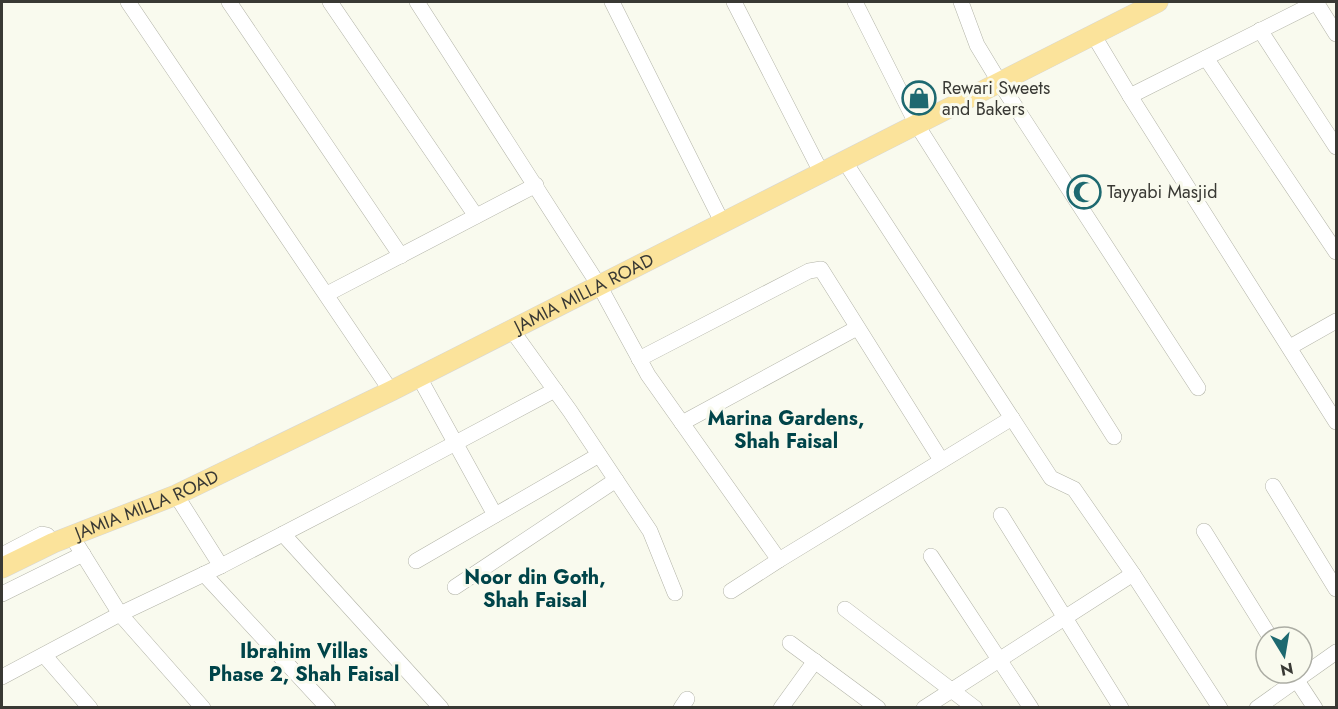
<svg xmlns="http://www.w3.org/2000/svg" width="1338" height="709" font-family="Jost,sans-serif">
  <rect width="100%" height="100%" fill="#f9faee"/>
  <g fill="none" stroke-linecap="round" stroke-linejoin="round">
    <defs>
      <g id="minor">
        <polyline points="128,2 391,391"/>
        <polyline points="229,2 401,256"/>
        <polyline points="330,2 476,216"/>
        <polyline points="417,2 600,287 648,375 779,560 1012,418"/>
        <polyline points="612,2 723,224"/>
        <polyline points="734,2 822,174"/>
        <polyline points="855,2 917,125 1114,437"/>
        <polyline points="961,2 977,45 1000,83 1198,388"/>
        <polyline points="1316,2 1336,34"/>
        <polyline points="1260,30 1336,147"/>
        <polyline points="1094,36 1130,96 1336,422"/>
        <polyline points="1206,58 1336,252"/>
        <polyline points="1130,96 1317,2"/>
        <polyline points="845,162 1051,478 1074,489 1133,574 1220,708"/>
        <polyline points="327,294 536,185"/>
        <polyline points="511,329 570,411 650,531 675,593"/>
        <polyline points="1290,347 1336,321"/>
        <polyline points="639,359 809,271 821,269 941,460"/>
        <polyline points="419,377 495,515"/>
        <polyline points="682,423 857,328"/>
        <polyline points="1273,486 1336,589"/>
        <polyline points="176,495 221,566"/>
        <polyline points="1001,515 1121,708"/>
        <polyline points="1204,531 1270,637"/>
        <polyline points="283,534 441,708"/>
        <polyline points="71,535 120,614 203,708"/>
        <polyline points="2,555 42,534 47,535 53,543"/>
        <polyline points="931,556 1031,708"/>
        <polyline points="416,561 599,455"/>
        <polyline points="204,574 328,708"/>
        <polyline points="455,587 616,480"/>
        <polyline points="731,591 779,560"/>
        <polyline points="2,594 83,554"/>
        <polyline points="845,609 975,708"/>
        <polyline points="790,643 878,708"/>
        <polyline points="44,655 90,708"/>
        <polyline points="1292,673 1315,708"/>
        <polyline points="2,677 120,614 221,566 358,495 555,390"/>
        <polyline points="681,708 687,699"/>
        <polyline points="781,708 815,661"/>
        <polyline points="924,708 1133,574"/>
        <polyline points="1257,708 1336,652"/>
      </g>
      <g id="major">
        <path id="s1" d="M2,568L53,543L176,495L391,391L1158,2"/>
      </g>
    </defs>
    <use href="#minor" stroke="#b2b3a7" stroke-width="16"/>
    <use href="#major" stroke="#d7d7d6" stroke-width="21"/>
    <use href="#minor" stroke="#fff" stroke-width="15"/>
    <use href="#major" stroke="#fbe39b" stroke-width="20"/>
  </g>
  <defs>
    <symbol id="shop-ring" viewBox="-11 -11 22 22"><circle r="9.5" fill="#f9faee" stroke="#1d6970" stroke-width="1.5"/><path d="M-5-2.5h2.3a2.7 3.5 0 0 1 5.4 0H5L5.5 6h-11ZM-1.5-2.5h3a1.5 2.3 0 0 0-3 0Z" fill="#1d6970"/></symbol>
    <symbol id="mosque-ring" viewBox="-11 -11 22 22"><circle r="9.5" fill="#f9faee" stroke="#1d6970" stroke-width="1.5"/><path d="M3.5-4.9A6 6 0 1 0 3.5 4.9A5 5 0 1 1 3.5-4.9Z" fill="#1d6970"/></symbol>
  </defs>
  <g fill-rule="evenodd">
    <use href="#shop-ring" x="900" y="79" width="38" height="38"/>
    <use href="#mosque-ring" x="1065" y="173" width="38" height="38"/>
  </g>
  <g text-anchor="middle" stroke-width="6" stroke-linejoin="round" paint-order="stroke">
    <g font-size="18" fill="#393934" stroke="#f9faee" text-anchor="start">
      <text x="942" y="94">Rewari Sweets<tspan x="942" dy="21">and Bakers</tspan></text>
      <text x="1107" y="198">Tayyabi Masjid</text>
    </g>
    <g font-size="18" fill="#393934" stroke="#f9faee">
      <text dy="6" stroke="none"><textPath href="#s1" startOffset="644">JAMIA MILLA ROAD</textPath></text>
      <text dy="6" stroke="none"><textPath href="#s1" startOffset="158">JAMIA MILLA ROAD</textPath></text>
    </g>
    <g font-size="20" font-weight="bold" fill="#004449" stroke="#f9faee">
      <text x="786" y="425">Marina Gardens,<tspan x="786" dy="23">Shah Faisal</tspan></text>
      <text x="535" y="584">Noor din Goth,<tspan x="535" dy="23">Shah Faisal</tspan></text>
      <text x="304" y="658">Ibrahim Villas<tspan x="304" dy="23">Phase 2, Shah Faisal</tspan></text>
    </g>
  </g>
  <rect width="1338" height="709" fill="none" stroke="#393934" stroke-width="6"/>
  <g transform="translate(1284 655) rotate(169)"><circle r="28" fill="#f9faee" stroke="#acada4" stroke-width="1.5"/>
  <path d="M0-4.5L10 22L0 15L-10 22Z" fill="#1d6970"/>
  <text y="-9" font-size="16" font-weight="bold" text-anchor="middle" fill="#393934">N</text>
  </g>
</svg>
